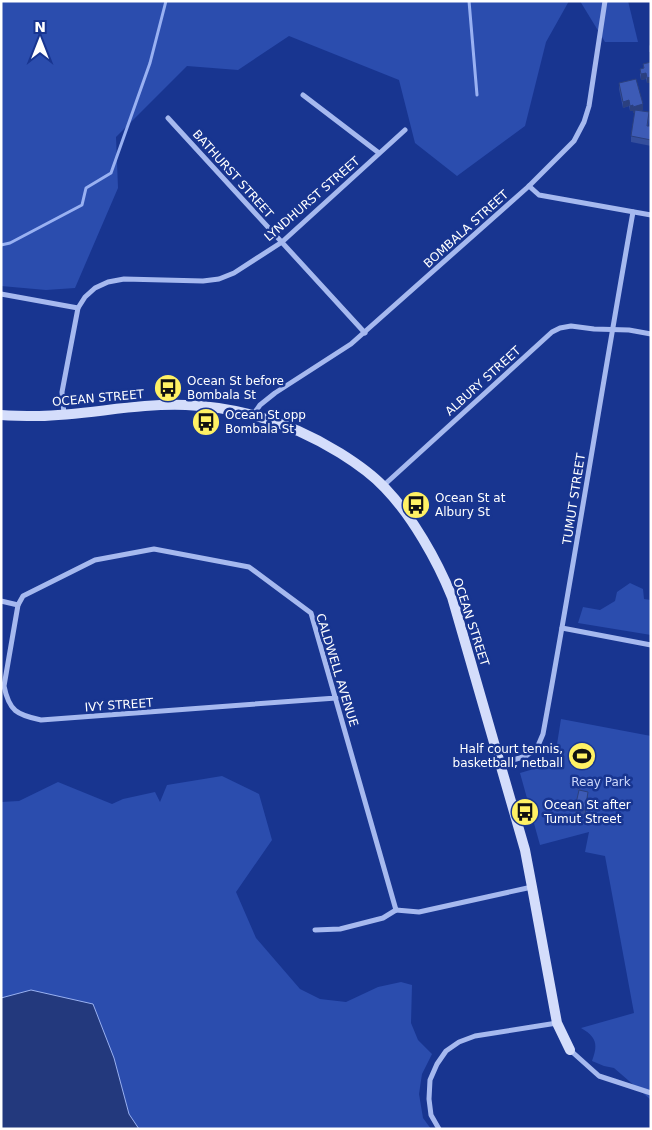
<svg xmlns="http://www.w3.org/2000/svg" width="652" height="1130" font-family="'DejaVu Sans',sans-serif">
  <rect width="100%" height="100%" fill="#183590"/>
  <g fill="#2b4dae">
    <polygon points="1,1 569,1 546,42 525,126 457,176 415,143 399,80 289,36 238,70 187,66 116,137 118,188 75,288 46,290 1,286"/>
    <polygon points="580,1 628,1 638,42 605,42"/>
    <polygon points="630,583 643,589 644,599 651,600 651,635 578,623 583,607 600,610 615,601 617,592"/>
    <path d="M561,719L651,736V1100L614,1068L604,1066L592,1061C598,1045 597,1037 581,1028L634,1013L605,856L585,852L589,832L540,845L520,773L554,763Z"/>
    <polygon points="222,776 259,794 272,840 236,892 256,938 300,989 320,999 346,1002 378,987 401,982 412,985 411,1023 418,1040 432,1054 422,1074 419,1094 423,1118 431,1129 139,1129 129,1114 114,1058 31,990 1,998 1,802 19,801 58,782 112,804 123,799 155,792 160,802 167,785"/>
  </g>
  <polygon fill="#23397d" stroke="#99b1f2" points="31,990 93,1004 114,1058 129,1114 139,1129 1,1129 1,998"/>
  <g fill="none" stroke-linecap="round" stroke-linejoin="round">
    <g stroke="#99b1f2" stroke-width="3">
      <polyline points="469,1 477,95"/>
      <polyline points="1,245 10,243 82,205 86,188 111,173 150,63 166,1"/>
    </g>
    <g stroke="#a6b9ef" stroke-width="5">
      <polyline points="303,95 379,153"/>
      <polyline points="168,118 365,333"/>
      <polyline points="529,186 539,195 651,215"/>
      <polyline points="1,294 78,308"/>
      <polyline points="64,414 62,392 78,308 85,297 95,288 108,282 124,279 203,281 219,279 234,273 282,242 405,130"/>
      <polyline points="253,415 260,405 275,393 351,344 529,186 574,141 584,122 589,106 605,1"/>
      <polyline points="383,486 552,332 560,328 571,326 594,329 629,330 651,334"/>
      <polyline points="1,601 18,605"/>
      <polyline points="562,628 651,645"/>
      <path d="M336,698L41,720C17,715 9,711 4,686L18,605L23,596L95,560L154,549L249,567L311,613L396,910"/>
      <path d="M500,764L526,756L537,748L543,734C575,560 602,386 633,212"/>
      <polyline points="396,910 419,912 532,887"/>
      <polyline points="315,930 340,929 383,918 396,910"/>
      <polyline points="570,1050 599,1076 651,1093"/>
      <polyline points="439,1129 431,1115 429,1099 430,1080 437,1064 446,1051 459,1042 475,1036 557,1023"/>
    </g>
    <path stroke="#d4ddfb" stroke-width="10" d="M1,415C14,416 27,416 39,416C88,415 137,403 186,405C242,407 293,424 340,453C356,463 372,474 385,488C412,516 437,560 452,597L525,850L532,887L557,1023L570,1050"/>
  </g>
  <g fill="#344e9d">
    <polygon points="651,43 651,52 649,52 649,46"/>
    <polygon points="651,62 647,83 646,79 641,80 640,75 640,69 643,68 643,64"/>
    <polygon points="619,83 643,110 641,111 649,118 648,126 651,126 651,146 631,142 631,136 635,112 633,113 633,111 630,111 629,106 623,108 619,89"/>
    <polygon points="570,784 582,787 580,791 588,798 585,816 575,813 575,808 579,791 570,786"/>
  </g>
  <g fill="#2b407f">
    <polygon points="646,73 646,79 641,80 641,74"/>
    <polygon points="651,77 651,83 647,83 647,78"/>
    <polygon points="629,100 629,106 623,108 623,102"/>
    <polygon points="643,104 643,110 633,113 633,107"/>
    <polygon points="633,105 633,111 630,111 630,106"/>
    <polygon points="588,792 588,798 585,816 585,810"/>
  </g>
  <g fill="#3d5bb6" stroke="#2b407f">
    <polygon points="651,62 651,77 647,78 646,73 641,74 640,69 644,68 643,64"/>
    <polygon points="636,79 643,104 633,107 633,105 630,106 629,100 623,102 619,83"/>
    <polygon points="635,110 649,112 647,126 651,126 651,140 631,136"/>
    <polygon points="572,779 582,784 579,788 570,784"/>
    <polygon points="579,790 588,792 585,810 575,808"/>
  </g>
  <defs>
    <symbol id="bus-disc" viewBox="-11 -11 22 22"><circle r="9.5" fill="#fff164" stroke="#183590"/><path d="M-5-6H5V4H4V6H2V4H-2V6H-4V4H-5ZM-3.5-4V0h7V-4ZM-3.5 1.2v1.5H-2V1.2ZM2 1.2v1.5H3.5V1.2Z" fill="#111"/></symbol>
    <symbol id="stadium-disc" viewBox="-11 -11 22 22"><circle r="9.5" fill="#fff164" stroke="#183590"/><path d="M0-5a6.5 5 0 1 0 0 10a6.5 5 0 1 0 0-10ZM-3.5-1.8h7v3.6h-7Z" fill="#111"/></symbol>
  </defs>
  <g fill-rule="evenodd">
    <use href="#bus-disc" x="152" y="372" width="32" height="32"/>
    <use href="#bus-disc" x="190" y="406" width="32" height="32"/>
    <use href="#bus-disc" x="400" y="489" width="32" height="32"/>
    <use href="#stadium-disc" x="566" y="740" width="32" height="32"/>
    <use href="#bus-disc" x="509" y="796" width="32" height="32"/>
  </g>
  <g text-anchor="middle" stroke-width="5" stroke-linejoin="round" paint-order="stroke">
    <g font-size="12" fill="#fff" stroke="#183590">
      <text transform="translate(233 174) rotate(48)" y="4">BATHURST STREET</text>
      <text transform="translate(312 199) rotate(-41)" y="4">LYNDHURST STREET</text>
      <text transform="translate(466 229) rotate(-42)" y="4">BOMBALA STREET</text>
      <text transform="translate(483 381) rotate(-42)" y="4">ALBURY STREET</text>
      <text transform="translate(98 398) rotate(-5)" y="4">OCEAN STREET</text>
      <text transform="translate(574 499) rotate(-81)" y="4">TUMUT STREET</text>
      <text transform="translate(471 622) rotate(72)" y="4">OCEAN STREET</text>
      <text transform="translate(337 670) rotate(73)" y="4">CALDWELL AVENUE</text>
      <text transform="translate(119 705) rotate(-4)" y="4">IVY STREET</text>
    </g>
    <g font-size="12" fill="#fff" stroke="#183590" text-anchor="start">
      <text x="187" y="385">Ocean St before<tspan x="187" dy="14">Bombala St</tspan></text>
      <text x="225" y="419">Ocean St opp<tspan x="225" dy="14">Bombala St</tspan></text>
      <text x="435" y="502">Ocean St at<tspan x="435" dy="14">Albury St</tspan></text>
      <text x="563" y="753" text-anchor="end">Half court tennis,<tspan x="563" dy="14">basketball, netball</tspan></text>
      <text x="544" y="809">Ocean St after<tspan x="544" dy="14">Tumut Street</tspan></text>
    </g>
    <g font-size="12" fill="#cdd8fb" stroke="#183590">
      <text x="601" y="786">Reay Park</text>
    </g>
  </g>
  <rect width="652" height="1130" fill="none" stroke="#ffffff" stroke-width="5"/>
  <g transform="translate(40 40)" stroke="#183590" stroke-width="4" paint-order="stroke">
  <path d="M0-4L9 19L0 12L-9 19Z" fill="#ffffff"/>
  <text y="-8" font-size="14" font-weight="bold" text-anchor="middle" fill="#ffffff">N</text>
  </g>
</svg>
